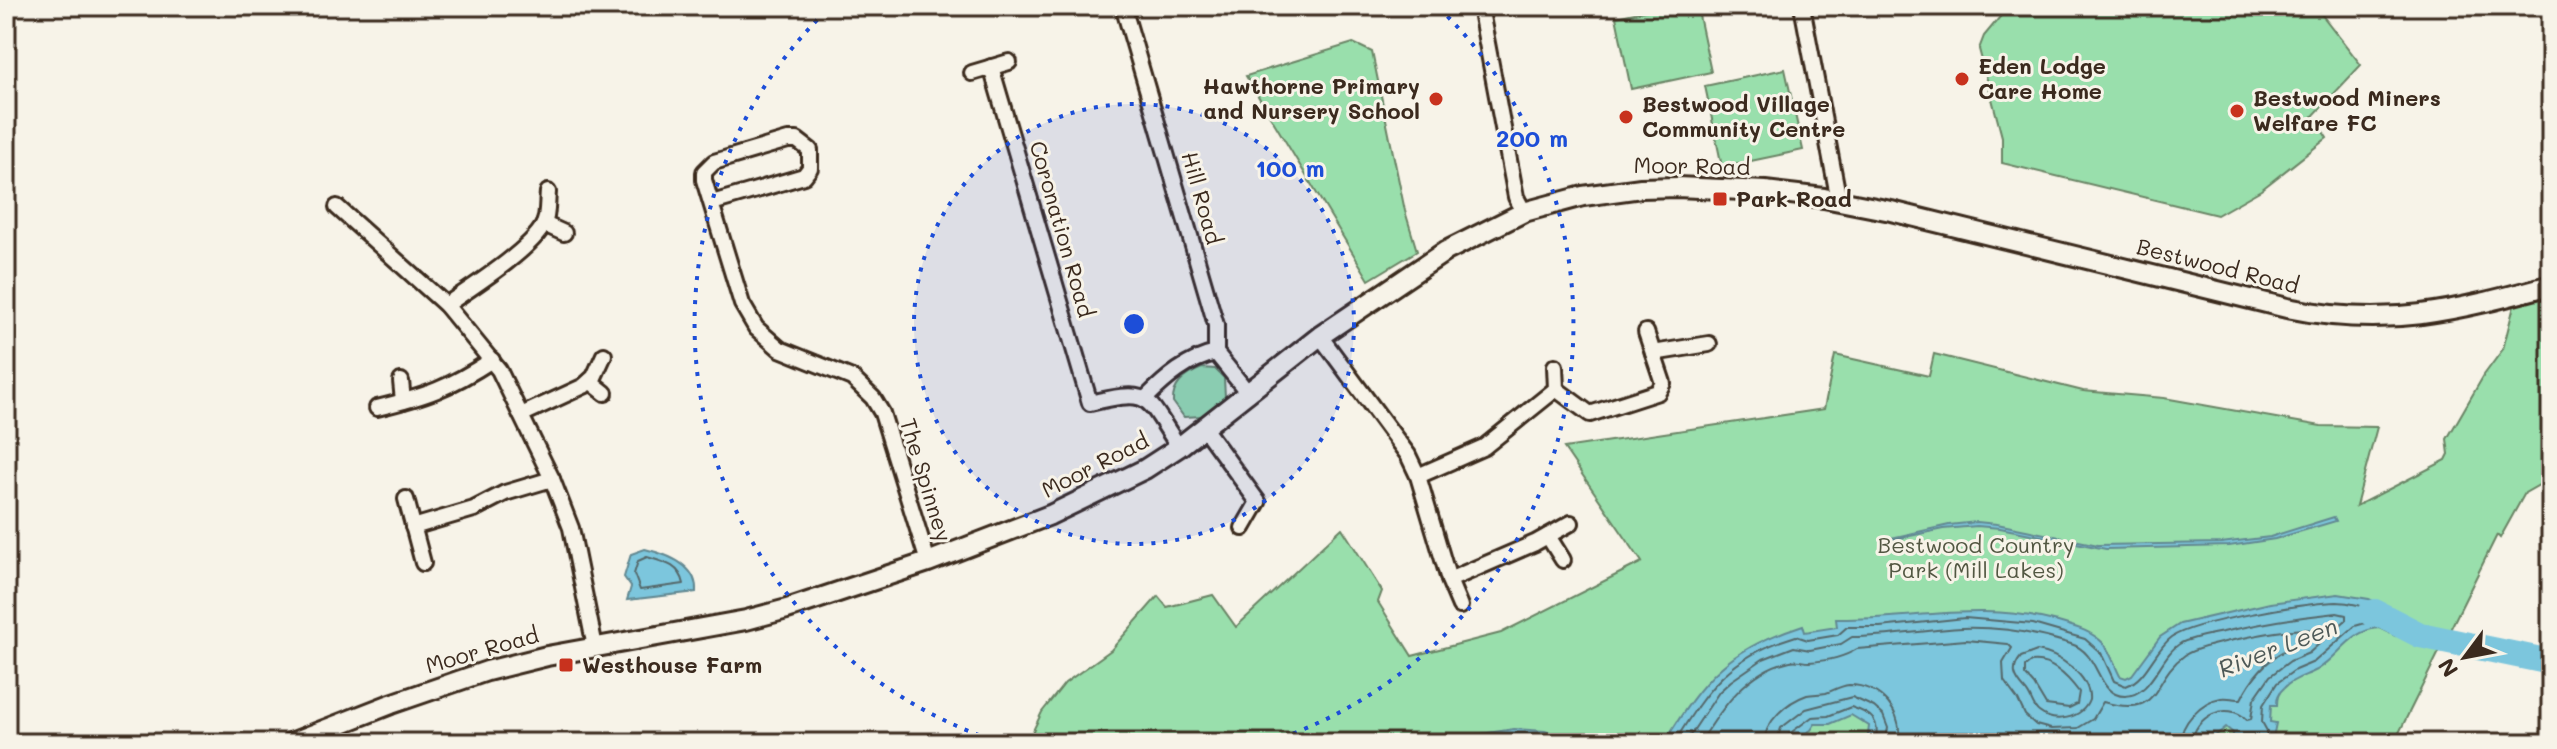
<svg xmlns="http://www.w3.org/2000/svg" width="2557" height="749" font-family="Mali,sans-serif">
  <rect width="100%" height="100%" fill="#f7f3e8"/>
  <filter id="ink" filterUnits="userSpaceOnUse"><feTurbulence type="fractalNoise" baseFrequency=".0125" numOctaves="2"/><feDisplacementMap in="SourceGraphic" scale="16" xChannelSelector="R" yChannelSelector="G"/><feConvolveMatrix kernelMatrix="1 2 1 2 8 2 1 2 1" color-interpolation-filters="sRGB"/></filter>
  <g filter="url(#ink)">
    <g fill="#99dfac" stroke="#6a8465" stroke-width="2">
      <polygon points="1667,6 1697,6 1711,72 1631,89 1616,17"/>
      <polygon points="2009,6 2315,6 2361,65 2313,116 2327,138 2261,190 2217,215 2002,163 2002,137 1979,49 1984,36"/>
      <polygon points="1353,43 1372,52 1405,211 1417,251 1369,280 1246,76"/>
      <polygon points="1785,69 1803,150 1722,167 1705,86"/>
      <polygon points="2551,294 2551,478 2525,493 2500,538 2497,535 2394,743 1027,743 1042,712 1065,683 1111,650 1158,596 1167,607 1213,595 1236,627 1342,528 1382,591 1378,602 1412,656 1501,633 1642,562 1564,448 1824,409 1835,355 1929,376 1934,354 2083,391 2164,398 2321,426 2377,427 2356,506 2446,460 2449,454 2447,439 2484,375 2503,349 2516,298"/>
      <path d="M1202,368L1215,369L1224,378L1225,397L1203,416L1184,417L1173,402C1172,384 1187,374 1202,368Z"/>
    </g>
    <g fill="#7cc6dd" stroke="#628891" stroke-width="2">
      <polygon points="2334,517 2336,521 2275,539 2229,546 2106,549 2000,528 1977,526 1943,529 1891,540 1891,538 1949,525 1977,522 1997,524 2098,545 2221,543 2270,537"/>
      <path d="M645,549C666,554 698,565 696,592L627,600L631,587L624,577L631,554Z"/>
      <path d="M2338,594L2369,599L2404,615L2395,636L2379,628C2350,630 2340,656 2317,670C2306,676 2293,678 2284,688C2278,693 2277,698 2277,705H2271L2270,722L2276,723L2272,743H2233V733L2226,727L2207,743H1867L1869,726L1851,715L1830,724H1815L1811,730L1789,743H1664C1704,677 1728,649 1803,625L1805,632L1837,627L1836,619C1913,620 1982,601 2058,622C2075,627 2090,630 2103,643C2111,652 2114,665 2120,676L2126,678L2132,675L2160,637L2180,624L2270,603Z"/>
      <polygon points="1514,729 1545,731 1576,743 1422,743"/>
    </g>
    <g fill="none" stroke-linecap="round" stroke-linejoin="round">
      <g stroke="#55686a" stroke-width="2">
        <path d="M647,557C664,562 680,565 684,584L640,590L634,574L638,561Z"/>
        <path d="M2037,651C2059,654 2091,676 2089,700C2082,719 2054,724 2039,712C2032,707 2032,697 2025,690C2015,679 2010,670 2021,657Z"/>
        <path d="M2031,662C2051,659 2068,677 2079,692L2077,704L2069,708L2046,705L2034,685L2025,675V667Z"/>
        <path d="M1464,743C1494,738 1527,732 1556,743"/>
        <path d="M1674,743C1708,687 1730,656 1796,636L1808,640L1838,635L1847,627H1880L1965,618L2033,624L2085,639L2101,653L2114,681L2126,686C2147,679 2154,650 2172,637C2195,621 2307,603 2337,602C2351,602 2366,607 2379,613V619L2355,626L2314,662L2295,670L2277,683L2263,705L2262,722L2267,731L2265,743"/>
        <path d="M1685,743L1719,692L1731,681L1763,659L1794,647L1810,650L1841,644L1852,637C1889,637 1925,630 1962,628C1997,627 2037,633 2071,644C2101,653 2096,696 2125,696C2152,696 2160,655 2181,643C2194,637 2209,635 2223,632C2261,623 2298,617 2337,613L2346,615V620L2309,653L2290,661L2270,676L2254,699L2251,719L2247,720C2227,700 2194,716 2192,743"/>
        <path d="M1700,743C1721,709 1747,670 1790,661C1796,659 1802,662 1809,662C1825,661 1843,658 1857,649L1966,640L2008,644L2012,648L2003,663L2004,681L2018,700L2025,715L2036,725L2051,729L2078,728L2093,719L2103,702C2165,719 2149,680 2185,655C2199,645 2294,626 2312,630V634C2303,643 2295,645 2284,651C2264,662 2251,679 2241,699C2235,699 2228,697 2221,698C2201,701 2181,723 2180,743"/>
        <path d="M1764,743C1765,721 1787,702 1807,695C1813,694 1820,694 1826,693C1834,690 1840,686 1849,685C1880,685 1905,713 1898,743"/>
        <polyline points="1776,743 1781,728 1806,709 1852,697 1874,707 1883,715 1888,728 1885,743"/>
        <path d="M1786,743L1789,734L1812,717L1828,716L1851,707C1872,714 1881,720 1875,743"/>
      </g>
      <polyline stroke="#7cc6dd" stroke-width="26" points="2371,613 2375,612 2420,635 2551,662"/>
      <defs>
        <g id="minor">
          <polyline points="1123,6 1216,325 1216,353 1249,394"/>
          <polyline points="1480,6 1516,197 1524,212"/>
          <polyline points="1802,6 1839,201"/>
          <path d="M991,67L1090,403C1154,388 1144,396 1179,447"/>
          <polyline points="972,73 1009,62"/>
          <polyline points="712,203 804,176 810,168 810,150 797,140 788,140 714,162 704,172 704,180 742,304 756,328 780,349 852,378 873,398 882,413 928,562"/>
          <polyline points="337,207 446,305 499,370 552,479 571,528 595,647"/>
          <polyline points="544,224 564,233"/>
          <path d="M446,305C471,288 532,249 544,224C548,215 547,202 548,192"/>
          <polyline points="1320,336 1408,455 1418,476 1449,580 1535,543 1571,523"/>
          <polyline points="1653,353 1709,344"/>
          <polyline points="1555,366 1556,389 1590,414 1658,392 1663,383 1646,332"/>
          <polyline points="401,381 403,401"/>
          <polyline points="590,381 605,393"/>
          <path d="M1146,398C1166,378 1188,359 1216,353"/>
          <path d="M377,408C427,396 449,388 492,360"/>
          <polyline points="521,415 584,386 594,377 604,355"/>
          <polyline points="1204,428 1258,502 1243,528"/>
          <polyline points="1418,476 1484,447 1556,389"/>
          <polyline points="406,499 423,563"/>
          <polyline points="413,527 474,509 505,493 552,479"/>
          <polyline points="1548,536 1563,560"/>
          <polyline points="1449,580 1460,606"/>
        </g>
        <path id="secondary" d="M291,743L391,704L487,671L547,656L746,620L787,609L928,562L1050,515L1145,469L1179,447L1320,336L1446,251L1524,212L1583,196L1641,188L1677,187L1765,191L1824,198L1891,211L2287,308C2388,329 2454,311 2551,285"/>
      </defs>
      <use href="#minor" stroke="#3b2a1e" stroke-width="20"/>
      <use href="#secondary" stroke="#3b2a1e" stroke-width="24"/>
      <use href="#minor" stroke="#f7f3e8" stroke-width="14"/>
      <use href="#secondary" stroke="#f7f3e8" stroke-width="18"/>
    </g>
  </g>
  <circle cx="1134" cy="324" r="220" fill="#1d4ed8" fill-opacity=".12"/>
  <g fill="none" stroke="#1d4ed8" stroke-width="4" stroke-dasharray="4 8">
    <circle cx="1134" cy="324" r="220"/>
    <path d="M1002 743A439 439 0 0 1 829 8M1439 8A439 439 0 0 1 1266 743"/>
  </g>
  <g fill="#c8321e" stroke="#f7f3e8" stroke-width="3">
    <circle cx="1962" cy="79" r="8"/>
    <circle cx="1436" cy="99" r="8"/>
    <circle cx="2237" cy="111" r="8"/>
    <circle cx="1626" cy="117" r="8"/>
    <rect x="1712" y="191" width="16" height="16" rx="4"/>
    <rect x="558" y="657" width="16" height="16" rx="4"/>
  </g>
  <g text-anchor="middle" stroke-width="6" stroke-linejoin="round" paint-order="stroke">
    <g font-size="22" font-weight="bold" fill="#3b2a1e" stroke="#f7f3e8" text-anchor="start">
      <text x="1978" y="74">Eden Lodge<tspan x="1978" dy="25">Care Home</tspan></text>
      <text x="1420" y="94" text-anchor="end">Hawthorne Primary<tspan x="1420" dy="25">and Nursery School</tspan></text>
      <text x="2253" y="106">Bestwood Miners<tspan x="2253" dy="25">Welfare FC</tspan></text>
      <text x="1642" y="112">Bestwood Village<tspan x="1642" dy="25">Community Centre</tspan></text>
      <text x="1736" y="207">Park Road</text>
      <text x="582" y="673">Westhouse Farm</text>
    </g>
    <g font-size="22" fill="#3b2a1e" stroke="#f7f3e8">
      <text transform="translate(1692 166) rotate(1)" y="8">Moor Road</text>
      <text transform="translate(1202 198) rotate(74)" y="8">Hill Road</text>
      <text transform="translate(1062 229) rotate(74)" y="8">Coronation Road</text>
      <text transform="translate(2218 266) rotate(14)" y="8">Bestwood Road</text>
      <text transform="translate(1095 465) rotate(-27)" y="8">Moor Road</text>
      <text transform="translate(926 480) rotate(73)" y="8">The Spinney</text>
      <text transform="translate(482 650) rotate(-16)" y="8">Moor Road</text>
    </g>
    <g font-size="22" fill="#525742" stroke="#f7f3e8">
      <text x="1976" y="553">Bestwood Country<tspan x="1976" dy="25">Park (Mill Lakes)</tspan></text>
    </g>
    <g font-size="24" font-style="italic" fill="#4e5957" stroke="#f7f3e8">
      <text transform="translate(2278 648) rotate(-21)" y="8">River Leen</text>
    </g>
  </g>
  <circle cx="1134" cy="324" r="12" fill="#1d4ed8" stroke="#f7f3e8" stroke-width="4"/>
  <g font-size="24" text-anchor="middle" font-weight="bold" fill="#1d4ed8" stroke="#f7f3e8" stroke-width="6" stroke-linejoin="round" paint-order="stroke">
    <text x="1532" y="147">200 m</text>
    <text x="1290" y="177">100 m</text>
  </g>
  <rect width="2557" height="749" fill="none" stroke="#f7f3e8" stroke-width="32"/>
  <rect x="16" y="16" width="2525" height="717" fill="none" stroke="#3b2a1e" stroke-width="3" filter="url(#ink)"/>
  <g transform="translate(2465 657) rotate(238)" stroke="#f7f3e8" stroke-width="6" paint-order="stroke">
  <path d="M0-6L14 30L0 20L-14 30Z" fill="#3b2a1e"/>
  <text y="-12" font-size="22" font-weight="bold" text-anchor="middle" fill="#3b2a1e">N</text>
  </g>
</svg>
